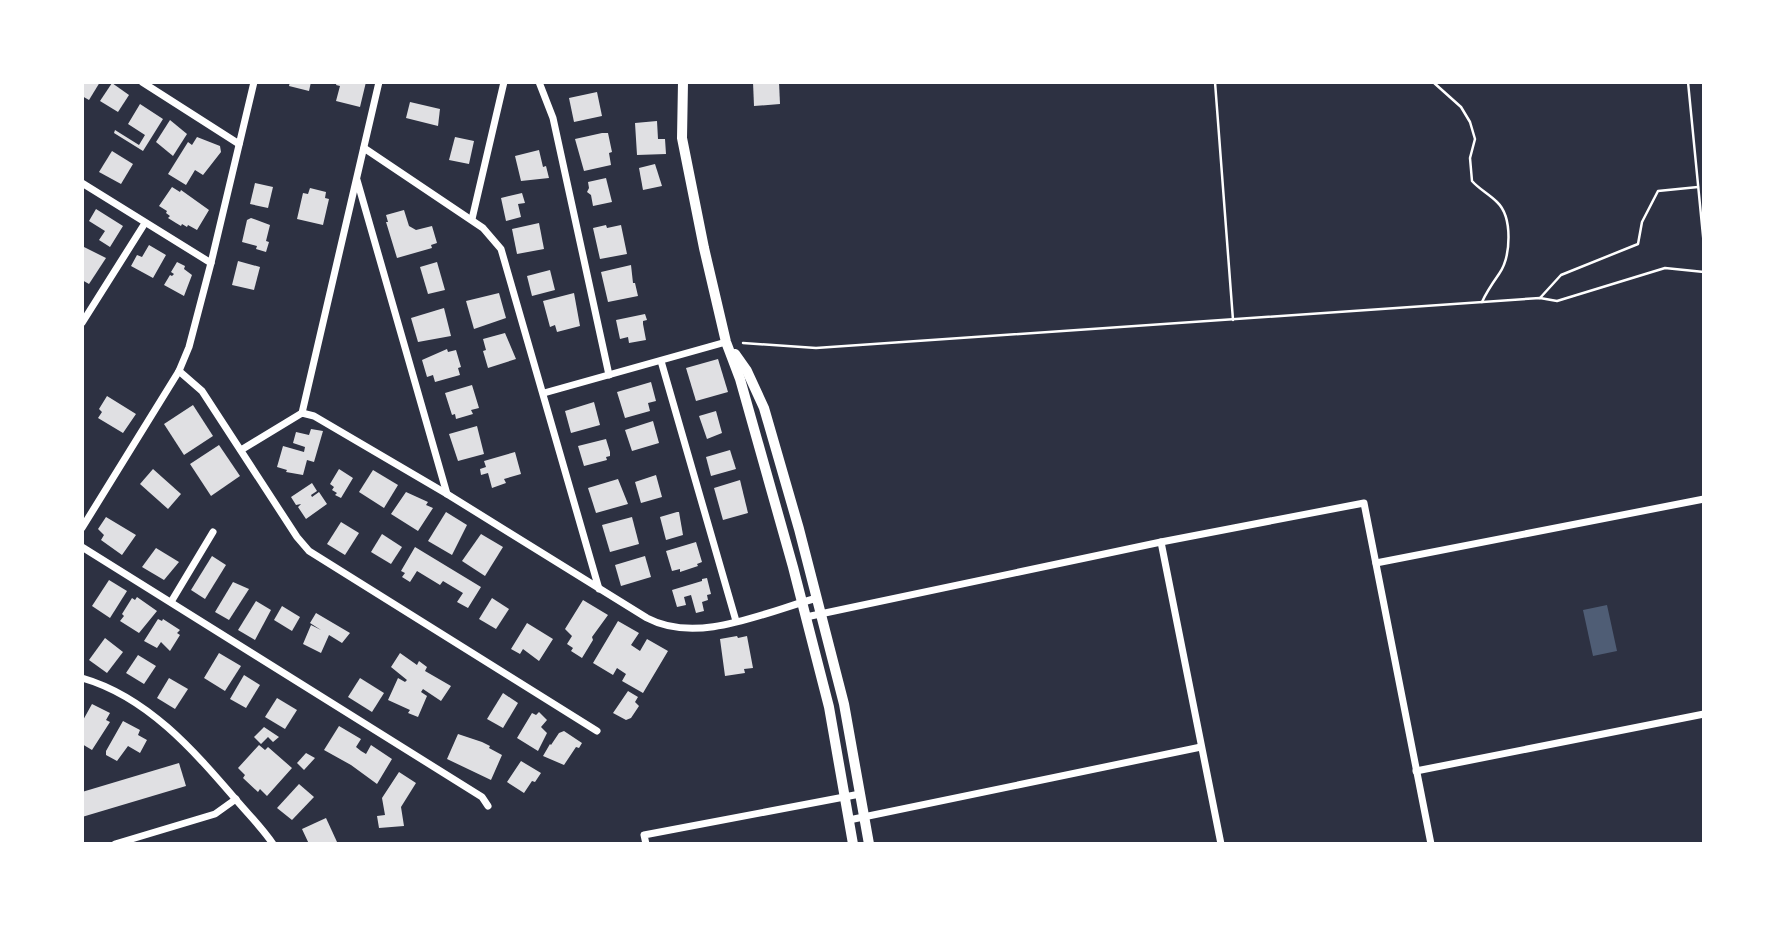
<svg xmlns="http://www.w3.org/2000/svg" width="1786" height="926" font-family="Quicksand,sans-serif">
  <rect width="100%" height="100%" fill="#2d3142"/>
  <polygon fill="#4f5d75" points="1607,605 1617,651 1593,656 1583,610"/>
  <g fill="#e0e0e3">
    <polygon points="82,82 100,82 89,100 82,96"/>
    <polygon points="290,82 311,82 309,91 289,86"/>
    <polygon points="337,82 366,82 360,107 336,101 340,86 336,85"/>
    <polygon points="753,82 779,82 780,104 754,106"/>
    <polygon points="112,83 129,95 118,112 100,101"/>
    <polygon points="597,92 602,116 574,122 569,98"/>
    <polygon points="410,102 440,109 438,126 406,118"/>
    <polygon points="140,104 163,119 143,151 114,133 115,130 139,145 145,135 128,124"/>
    <polygon points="170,120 187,134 173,156 156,142"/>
    <polygon points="657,121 658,139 665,139 666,154 637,155 635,123"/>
    <polygon points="602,133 608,133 612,152 609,153 611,165 584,171 575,139"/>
    <polygon points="197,137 220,146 221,152 203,175 195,170 186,185 168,174 188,142 192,145"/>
    <polygon points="455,137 474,141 469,164 449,160"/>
    <polygon points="539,150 543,167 546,166 549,178 521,181 515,156"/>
    <polygon points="112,151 133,164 121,184 99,172"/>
    <polygon points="655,164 662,186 643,190 639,168"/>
    <polygon points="606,178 612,202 593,206 591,195 587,192 589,188 588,182"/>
    <polygon points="255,183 273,187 268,208 250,204"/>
    <polygon points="172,187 180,192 181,190 209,210 197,230 188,225 187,227 182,224 181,226 176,223 168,218 170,216 166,213 167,211 159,206"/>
    <polygon points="310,188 326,192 325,198 329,199 323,225 297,219 303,193 308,194"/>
    <polygon points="522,193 525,203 518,204 521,217 506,221 501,198"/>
    <polygon points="96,209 123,226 110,247 99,240 105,231 89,221"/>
    <polygon points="404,210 409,226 416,230 432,226 437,243 431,245 432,248 397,258 386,222 388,222 386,215"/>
    <polygon points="251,218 270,225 266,241 269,242 266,252 256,249 257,246 242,242 247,220"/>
    <polygon points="539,223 544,249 517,254 512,229"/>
    <polygon points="606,225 607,228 621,225 627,254 600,259 593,228"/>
    <polygon points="149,245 166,255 153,278 131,266 137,255 142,257"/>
    <polygon points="84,247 106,258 89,284 82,280 82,250"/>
    <polygon points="238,261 260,267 254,290 232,285"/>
    <polygon points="177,262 185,266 184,269 192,275 184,296 164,285 170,275 172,276 174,274 171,272"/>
    <polygon points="437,262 445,290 428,294 420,267"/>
    <polygon points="631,265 633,283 635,283 638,296 608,302 601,272"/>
    <polygon points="550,270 555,290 532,296 527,276"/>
    <polygon points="499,293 506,318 474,329 466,301"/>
    <polygon points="574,293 580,326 557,332 555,325 550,327 543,301"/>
    <polygon points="444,308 451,336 418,342 411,318"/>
    <polygon points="645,314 647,320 643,321 643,324 646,340 629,343 628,337 620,339 616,320"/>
    <polygon points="505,333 516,359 488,368 483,351 486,350 483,339"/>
    <polygon points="447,349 448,352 456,350 461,367 458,368 460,375 435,382 433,375 427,377 422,360"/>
    <polygon points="718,359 728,392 696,401 686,368"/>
    <polygon points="651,382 656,401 648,403 650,411 625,418 617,392"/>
    <polygon points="472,385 479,408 471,410 473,414 456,419 455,414 452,415 445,393"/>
    <polygon points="107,396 136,414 123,433 98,418 102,412 99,409"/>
    <polygon points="594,402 600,425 571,433 565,411"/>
    <polygon points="193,405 213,436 184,455 164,424"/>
    <polygon points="716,411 722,433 707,439 699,416"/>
    <polygon points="653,421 659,443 632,451 625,430"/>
    <polygon points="477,426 484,454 458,461 449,434"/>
    <polygon points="311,429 323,431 314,462 307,460 303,475 286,472 287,470 277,467 283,446 304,452 305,447 293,443 296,432 309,435"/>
    <polygon points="606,439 610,452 610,456 606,457 607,460 584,466 578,446"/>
    <polygon points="219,445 240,476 211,496 190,464"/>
    <polygon points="730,450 736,469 711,476 706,457"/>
    <polygon points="515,452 521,474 504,479 506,483 492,488 488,473 481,475 480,469 486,467 484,461"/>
    <polygon points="153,469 181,494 168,509 140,484"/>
    <polygon points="339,469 353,478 341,498 335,495 337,493 332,490 334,487 330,484"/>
    <polygon points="373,470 398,485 384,508 359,492"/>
    <polygon points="656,475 662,497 641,503 635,482"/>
    <polygon points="618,479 628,504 596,513 588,488"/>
    <polygon points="740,480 748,513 723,520 714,488"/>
    <polygon points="312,483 317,491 311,495 312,497 319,492 327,504 306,519 298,507 301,504 296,505 291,497"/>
    <polygon points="406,492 428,502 426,505 433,508 418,531 391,514"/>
    <polygon points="446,512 467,525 452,555 428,541"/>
    <polygon points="677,512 679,512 683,535 666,540 660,517"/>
    <polygon points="106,517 136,535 122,555 101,540 104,535 98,529"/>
    <polygon points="632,517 639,544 610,552 602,525"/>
    <polygon points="341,522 359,533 345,555 327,544"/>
    <polygon points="382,534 402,547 391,564 371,552"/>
    <polygon points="481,534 503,547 485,576 462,561"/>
    <polygon points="696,542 702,562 697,564 698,566 680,572 680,569 672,571 666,551"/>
    <polygon points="415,547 481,587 468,608 457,602 463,593 443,581 440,585 417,571 410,582 402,577 405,573 401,571"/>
    <polygon points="156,548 179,562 164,580 142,567"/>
    <polygon points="212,556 226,565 205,599 191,590"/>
    <polygon points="645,556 651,577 621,586 615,565"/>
    <polygon points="707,578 711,594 707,595 708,600 702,602 704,611 696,613 691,595 684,597 686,605 677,607 672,590 702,581 702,579"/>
    <polygon points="109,580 127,591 110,618 92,606"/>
    <polygon points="233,582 249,589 229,620 215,612"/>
    <polygon points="137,597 157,611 139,633 120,621 124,616 122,614 132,598 135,600"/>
    <polygon points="492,598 509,609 496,629 479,619"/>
    <polygon points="583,600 608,615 592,637 593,640 582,658 571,651 573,648 567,644 572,636 565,629"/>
    <polygon points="256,601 271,610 255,640 238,630"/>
    <polygon points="282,606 300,617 292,631 274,620"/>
    <polygon points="316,613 350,633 342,643 329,635 321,653 303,644 311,625 321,630 310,623"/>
    <polygon points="158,619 162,621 163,619 180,630 177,633 180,635 170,651 161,642 157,648 144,641"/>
    <polygon points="618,621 639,633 631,645 640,651 647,639 668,651 643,693 622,681 626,674 617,668 613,675 593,663"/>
    <polygon points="527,623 553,639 539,661 523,649 520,654 511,649"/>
    <polygon points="737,636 738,638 747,636 753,668 744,669 745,673 725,676 720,639"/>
    <polygon points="105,638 123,652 107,673 89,660"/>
    <polygon points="219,653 241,666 225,691 204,678"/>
    <polygon points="400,653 417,665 419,661 427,667 425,671 451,686 441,701 423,689 421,692 427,696 418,717 408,713 410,710 388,700 398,678 405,682 407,680 391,667"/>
    <polygon points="138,655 156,666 144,684 126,673"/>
    <polygon points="244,675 260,685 246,708 230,699"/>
    <polygon points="169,678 188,689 175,709 157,698"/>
    <polygon points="360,678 384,693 372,712 348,697"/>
    <polygon points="628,691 638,697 635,702 639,706 631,718 626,720 613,713"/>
    <polygon points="503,693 518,703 503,728 487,719"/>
    <polygon points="277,698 297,710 285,729 265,717"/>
    <polygon points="92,704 110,713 106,720 110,722 92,750 82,744 82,722"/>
    <polygon points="539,712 547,720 541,727 547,733 538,751 517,738 532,713 536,715"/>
    <polygon points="123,721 140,730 138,735 147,740 140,753 128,746 117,761 106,755 106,751"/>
    <polygon points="339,726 361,739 356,747 361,751 366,754 371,745 392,759 377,784 351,765 324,750"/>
    <polygon points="264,727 279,737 273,742 268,737 261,744 254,737"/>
    <polygon points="564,731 582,743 579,748 576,747 564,765 543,756 550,744 551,745 559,733"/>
    <polygon points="458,734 482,742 490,746 489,748 502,755 491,780 447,759"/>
    <polygon points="259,745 265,750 268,747 292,768 267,796 260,789 258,792 243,778 245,775 238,768"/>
    <polygon points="306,753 315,758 304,770 297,763"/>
    <polygon points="521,761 541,773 535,782 532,781 524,793 507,782"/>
    <polygon points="179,763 186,786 82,817 82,792"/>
    <polygon points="399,772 416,783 401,807 404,826 379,828 377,816 385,815 382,798"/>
    <polygon points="299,784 314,797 292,820 277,808"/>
    <polygon points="326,818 337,842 309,844 302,829"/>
  </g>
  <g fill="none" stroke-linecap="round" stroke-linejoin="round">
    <g stroke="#fff" stroke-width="2.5">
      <polyline points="1215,82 1233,320"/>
      <path d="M1433,82L1461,107L1470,122L1475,139L1470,158L1472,181C1479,189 1489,194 1497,202C1513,217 1511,257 1499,274C1492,284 1487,291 1482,302"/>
      <polyline points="1688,82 1704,246"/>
      <polyline points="1540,298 1561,275 1638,244 1642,222 1658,191 1698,187"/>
      <polyline points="743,343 816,348 1540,298 1557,301 1665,268 1704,272"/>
    </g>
    <g stroke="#fff" stroke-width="7">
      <polyline points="142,82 239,144"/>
      <polyline points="539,82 553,118 609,375"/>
      <polyline points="364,148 483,228 501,249 599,589"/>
      <polyline points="357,180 447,494"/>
      <polyline points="82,183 211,263"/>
      <polyline points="472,219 504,82"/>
      <polyline points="82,323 145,223"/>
      <polyline points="661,361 736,621"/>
      <polyline points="179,371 202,391 297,537 309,551 597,731"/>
      <polyline points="544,393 726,342"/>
      <polyline points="302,413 379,82"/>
      <path d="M241,450L302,413L314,416L447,494L647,618C698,645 765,612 817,598"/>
      <polyline points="82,528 179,371 189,347 211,263 254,82"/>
      <polyline points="1161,542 1221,844"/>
      <polyline points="82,547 482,797 488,806"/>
      <polyline points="1376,563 1704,499"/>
      <polyline points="171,602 213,532"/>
      <polyline points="806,617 1161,542 1364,503 1431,844"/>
      <path d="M82,678C148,697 194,751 238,802C250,816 263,829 273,844"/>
      <polyline points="1416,771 1704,714"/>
      <polyline points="849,820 1201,747"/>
      <polyline points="115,844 215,814 236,799"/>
      <polyline points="646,844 644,835 860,794"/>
    </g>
    <g stroke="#fff" stroke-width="10">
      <polyline points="683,82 682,138 704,248 726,342 740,379 793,567 829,707 853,844"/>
      <polyline points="735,354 747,371 764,408 799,529 844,704 869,844"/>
    </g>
  </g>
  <rect width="1786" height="926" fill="none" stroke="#ffffff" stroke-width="168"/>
</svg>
